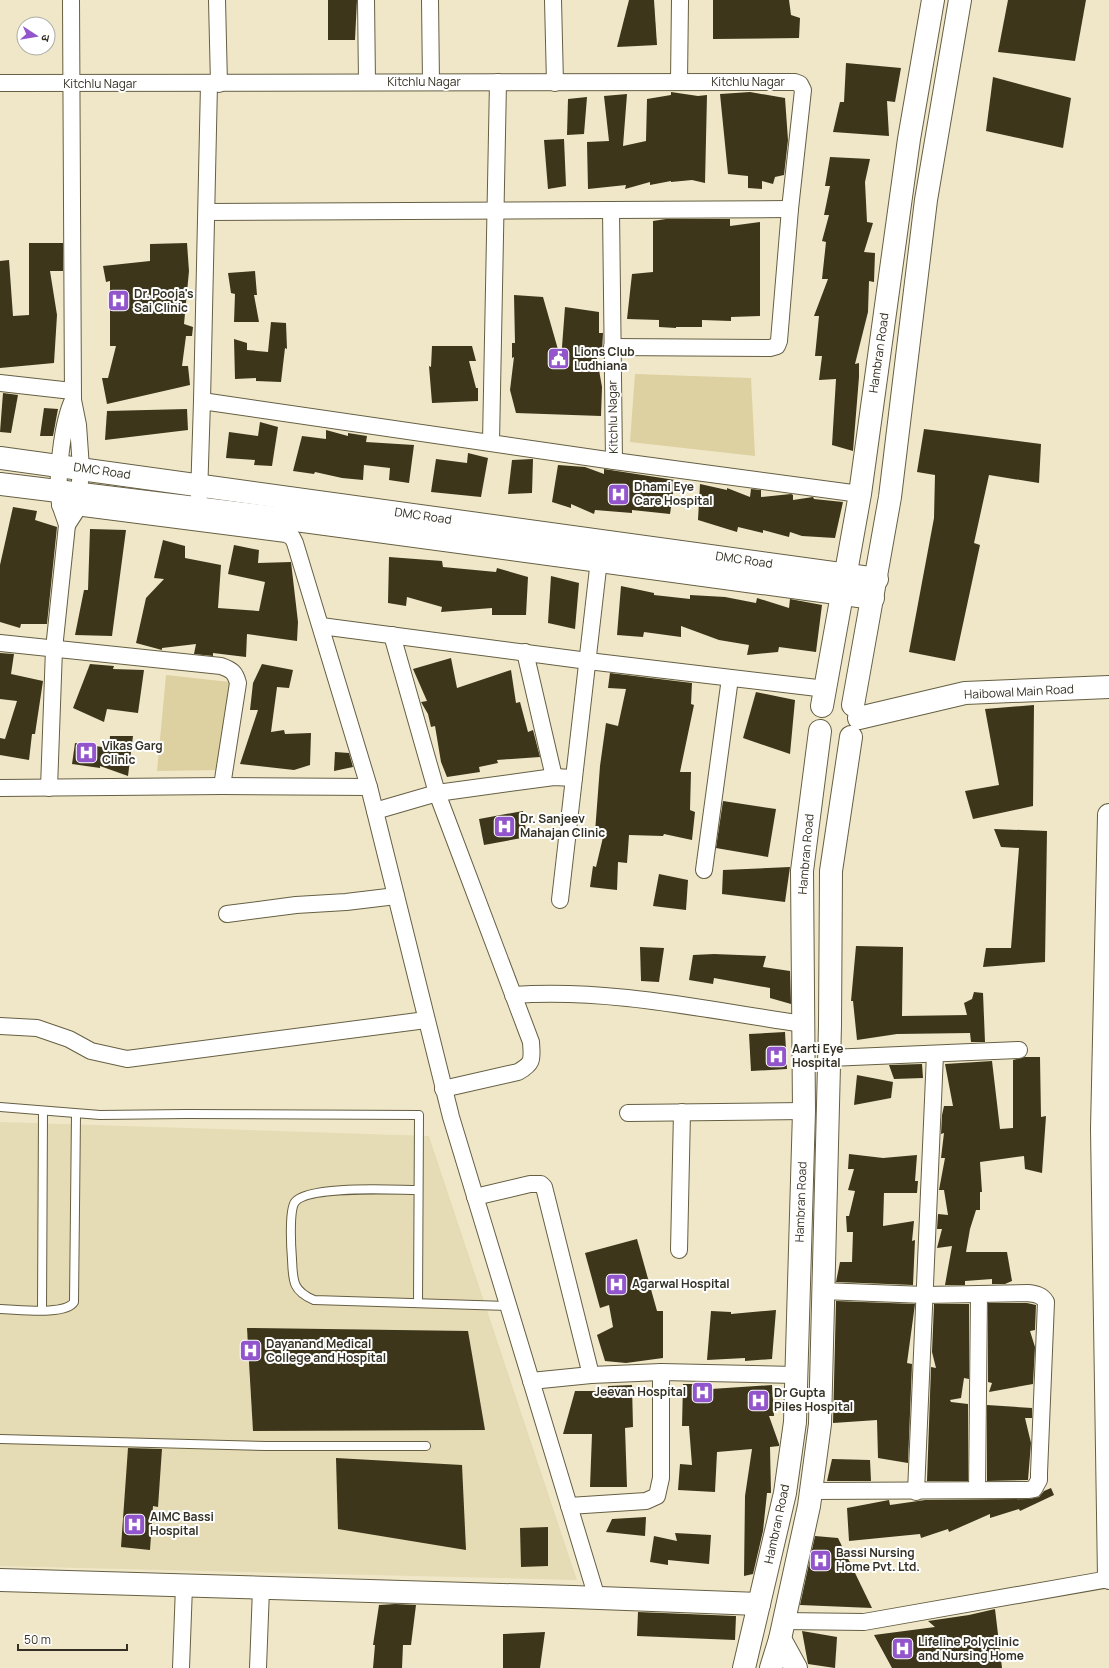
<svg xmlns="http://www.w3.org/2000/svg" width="1109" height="1668" font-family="Manrope,'Noto Sans Devanagari',sans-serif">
  <rect width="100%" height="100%" fill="#efe7c8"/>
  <polygon fill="#e5dbb4" points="0,1122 429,1136 577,1580 0,1566"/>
  <g fill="#ddd1a1">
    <polygon points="635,374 751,378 755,456 630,442"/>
    <polygon points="166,675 230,682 222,770 157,771"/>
  </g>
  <g fill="#3d361b">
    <polygon points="328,0 357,0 355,40 328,40"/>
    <polygon points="629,0 654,0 657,45 617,47"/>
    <polygon points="713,0 789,0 791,15 800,18 799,38 713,39"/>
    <polygon points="1008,0 1086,0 1075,61 998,52"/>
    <polygon points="846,63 901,68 895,102 887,101 889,136 833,132 840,102 844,102"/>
    <polygon points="993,77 1071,98 1063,148 986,131"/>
    <polygon points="671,92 698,96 707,95 705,183 692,180 671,182 671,181 650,185 650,182 625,189 626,185 588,189 587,142 609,141 604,96 627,94 623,146 646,141 647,99 671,95"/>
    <polygon points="750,92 785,98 788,140 784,175 775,177 773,184 762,181 762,189 748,188 748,176 728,174 720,94"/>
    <polygon points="587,97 584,134 567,135 568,99"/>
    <polygon points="564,139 566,186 548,189 544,140"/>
    <polygon points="830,157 870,159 865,182 867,222 873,223 864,252 875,253 874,282 869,281 868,312 855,364 859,363 859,377 853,451 832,445 836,379 819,380 822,356 815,356 819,316 814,316 828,279 822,279 826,242 822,241 829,215 824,215 830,186 825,186"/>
    <polygon points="666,219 730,219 730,226 760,222 760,316 731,317 731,321 702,320 702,327 676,327 676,328 659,327 659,320 627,319 632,274 653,272 653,221"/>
    <polygon points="29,243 63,243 63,271 50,271 57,315 54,363 0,368 0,261 9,260 13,316 29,315"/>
    <polygon points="187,243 189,271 184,324 193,327 192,336 186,336 182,366 188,366 190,385 107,404 102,378 108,378 116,346 110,346 110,281 106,282 103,266 150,261 150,244"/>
    <polygon points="255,271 257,295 254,295 259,322 234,322 235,294 231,293 228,273"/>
    <polygon points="514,295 543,297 561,360 565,307 599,312 599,333 603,333 602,353 596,353 602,387 601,416 516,413 510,390 514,357 512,358 512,343 515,343"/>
    <polygon points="271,322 286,323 287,349 285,348 281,382 256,381 256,378 235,379 234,339 247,343 247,350 268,352"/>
    <polygon points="432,346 472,346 476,361 469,361 476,388 478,388 478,401 432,403 429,366 431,367"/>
    <polygon points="3,393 18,395 11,433 0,432"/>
    <polygon points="44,408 58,409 53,436 40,436"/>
    <polygon points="187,409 188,430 105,440 107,411"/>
    <polygon points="260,422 278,427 272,466 254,465 255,460 226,458 229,432 258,436"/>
    <polygon points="924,429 1041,444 1039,483 989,475 974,543 980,545 955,661 909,652 934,518 935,475 917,472"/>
    <polygon points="326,430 348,436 348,433 367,436 366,442 414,445 409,483 389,480 390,468 364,465 363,480 342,478 315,472 314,474 293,471 302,436 326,439"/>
    <polygon points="468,453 488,458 481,497 431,492 436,459 467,463"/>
    <polygon points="533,459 532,493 508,494 512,460"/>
    <polygon points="558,465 585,467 604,474 604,469 675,480 670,514 632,510 632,513 595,510 594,514 571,504 571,508 552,502"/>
    <polygon points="700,484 727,490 727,488 750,497 751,489 761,490 761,497 791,494 793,495 793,500 813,497 814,499 843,502 835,538 802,536 790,532 789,537 763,530 763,533 738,527 737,532 698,520"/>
    <polygon points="13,507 37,511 35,520 57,527 47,624 21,624 20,628 0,622 0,565"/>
    <polygon points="90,529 126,530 112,636 75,635 84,590 88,590"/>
    <polygon points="163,540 185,546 185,558 221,565 218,608 259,611 265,582 228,574 234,545 259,550 258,563 291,562 298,622 297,641 247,634 246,657 213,653 213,656 194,654 196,644 162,648 162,650 136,643 146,598 164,579 154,578"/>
    <polygon points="389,557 442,561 443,567 496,572 497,568 528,577 526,615 492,615 492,608 441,612 442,607 407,597 406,606 388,603"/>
    <polygon points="551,576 579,583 575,629 548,623"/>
    <polygon points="621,586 654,593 654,595 690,599 690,595 725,597 756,603 757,598 789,608 790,599 822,605 816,652 779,647 778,652 747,655 749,645 719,640 681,626 681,637 644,632 643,637 617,635"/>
    <polygon points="0,653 14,654 11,674 43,681 35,734 32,734 29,760 0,755 0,738 5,739 17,701 0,699"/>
    <polygon points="451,658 457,688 511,670 516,703 520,702 528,732 533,730 540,757 497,760 498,763 479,767 480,772 447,777 441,762 435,726 431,727 428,714 421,702 427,701 413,669"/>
    <polygon points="90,664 114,666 113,669 144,670 138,713 107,709 104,722 73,708"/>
    <polygon points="262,664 293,670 289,688 277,687 271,732 284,730 285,734 311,733 310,765 294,770 240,764 258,710 250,710 253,683"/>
    <polygon points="610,673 692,683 691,704 694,705 680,772 691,772 690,810 695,812 692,840 664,834 663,836 629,835 627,863 618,862 617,890 590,887 593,866 596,867 604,833 595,832 600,766 606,723 618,726 626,689 608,688"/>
    <polygon points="756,692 795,700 790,754 743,738"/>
    <polygon points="1034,705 1033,806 973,819 965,791 999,785 985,709"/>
    <polygon points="110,736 133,736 128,776 100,766 100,768 72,764 75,743 109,748"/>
    <polygon points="335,752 349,753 353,767 334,771"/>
    <polygon points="723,801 776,809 768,857 716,848"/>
    <polygon points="523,811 527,837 484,845 479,819"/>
    <polygon points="994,829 1047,831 1045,962 983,967 986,948 1011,948 1019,848 1001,847"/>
    <polygon points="790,867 785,902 722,894 723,870"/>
    <polygon points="659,874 688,880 686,910 653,906"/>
    <polygon points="856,946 903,947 902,1016 967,1015 964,1003 972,999 974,992 983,993 985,1042 971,1042 970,1033 897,1034 857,1040 853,1001 851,1001"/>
    <polygon points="640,947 664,948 659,982 641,981"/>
    <polygon points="714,954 766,956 763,967 790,971 791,1004 770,998 770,988 714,978 713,984 689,980 693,955"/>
    <polygon points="785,1032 787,1069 751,1071 749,1034"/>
    <polygon points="1025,1057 1040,1057 1041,1117 1046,1116 1042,1173 1025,1169 1024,1156 980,1162 982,1192 980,1192 980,1210 976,1210 970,1229 966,1252 1007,1252 1012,1281 1005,1284 992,1284 992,1279 965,1281 965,1285 945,1285 952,1246 937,1248 942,1229 937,1229 938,1214 948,1215 944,1190 939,1190 945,1158 941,1158 944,1133 941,1134 942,1115 944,1106 953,1106 945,1064 992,1061 1000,1129 1013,1128 1013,1060"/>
    <polygon points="922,1064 923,1078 894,1079 889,1065"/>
    <polygon points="857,1075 893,1082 891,1098 854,1105"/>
    <polygon points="849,1154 883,1158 917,1155 915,1181 918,1181 917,1193 884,1193 883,1226 914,1221 912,1241 915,1240 913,1285 836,1282 840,1262 852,1262 853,1232 847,1232 846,1216 849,1216 855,1191 848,1190 854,1169 848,1169"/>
    <polygon points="637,1239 657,1311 663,1311 663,1358 626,1363 605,1361 597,1335 613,1327 609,1305 600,1308 585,1253"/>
    <polygon points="836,1301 915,1304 907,1363 912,1364 908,1463 878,1458 877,1420 833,1423"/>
    <polygon points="988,1303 1027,1303 1036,1305 1035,1330 1030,1331 1035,1347 1033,1384 989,1392 992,1383 988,1382"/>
    <polygon points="934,1304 969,1304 969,1379 964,1378 961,1398 950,1400 951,1402 968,1404 968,1481 927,1481 931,1367 936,1368 932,1352"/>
    <polygon points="776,1310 772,1359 745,1361 745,1358 707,1360 711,1311 731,1312 731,1314"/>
    <polygon points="247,1328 468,1331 485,1430 253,1431"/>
    <polygon points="683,1384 711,1384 711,1389 772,1385 774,1416 769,1416 779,1444 779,1446 770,1447 771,1493 767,1493 763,1531 753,1574 744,1576 745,1496 752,1449 717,1452 715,1492 678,1490 680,1464 692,1465 689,1426 682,1426"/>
    <polygon points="632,1385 633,1427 625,1428 627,1487 590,1487 592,1434 563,1434 575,1391 608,1391 608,1386"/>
    <polygon points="987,1405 1032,1408 1032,1418 1025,1418 1031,1443 1028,1480 987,1481"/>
    <polygon points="128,1448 162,1449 158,1507 153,1506 150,1550 121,1547"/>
    <polygon points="336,1458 462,1465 466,1550 338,1529"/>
    <polygon points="832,1459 870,1460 871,1481 827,1481"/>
    <polygon points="1051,1488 1054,1495 1020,1511 1019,1509 990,1518 990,1514 949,1532 948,1529 921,1538 920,1534 849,1541 847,1508 889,1500 890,1505 925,1500 1029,1499 1039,1497 1044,1491"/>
    <polygon points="646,1517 645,1536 606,1532 612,1519"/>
    <polygon points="548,1527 548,1566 521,1567 520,1528"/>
    <polygon points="675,1533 711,1535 709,1564 668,1560 668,1565 650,1562 654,1536 677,1541"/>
    <polygon points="815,1536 838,1538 872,1608 800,1605"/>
    <polygon points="395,1604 416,1605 411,1645 403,1645 402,1668 373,1668 375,1645 373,1645 379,1605"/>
    <polygon points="995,1609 1002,1668 892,1668 874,1635 935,1627 928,1621 969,1615"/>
    <polygon points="638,1612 736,1616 735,1640 637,1636"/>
    <polygon points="802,1631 837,1637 835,1668 808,1664"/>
    <polygon points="545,1632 540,1668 503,1668 503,1634"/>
  </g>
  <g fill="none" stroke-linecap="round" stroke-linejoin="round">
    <defs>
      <g id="lane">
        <polyline points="0,1107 100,1115 186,1114 419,1115 418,1303"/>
        <path d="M417,1190C394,1190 308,1185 295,1202C289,1210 291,1247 292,1259C293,1280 292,1291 314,1300L508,1306"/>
        <path d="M0,1309C16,1309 65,1316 74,1302L76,1114"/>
        <polyline points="42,1310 43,1111"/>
        <polyline points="0,1439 266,1446 426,1446"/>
      </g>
      <g id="street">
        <path d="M71,0L73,400L78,425L81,468L78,508L67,525C65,518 62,511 60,504C56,479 62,423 73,400"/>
        <polyline points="217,0 219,84"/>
        <polyline points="366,0 367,82"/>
        <polyline points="430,0 431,82"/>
        <polyline points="553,0 555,83"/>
        <polyline points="679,81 680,0"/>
        <polyline points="0,83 795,82 800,84 803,90 790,209 779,341 777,346 770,348 612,347"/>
        <polyline points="611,210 614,461"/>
        <polyline points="207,212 790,209"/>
        <polyline points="0,383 72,391"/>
        <polyline points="202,401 209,84"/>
        <polyline points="491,442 498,82"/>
        <polyline points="199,496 202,401 614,461 860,494"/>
        <polyline points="60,505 286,534 292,537 295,543 369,787 451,1117 597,1598"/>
        <polyline points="321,626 588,661 826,689"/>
        <path d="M392,635L437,793L531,1042C532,1059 534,1063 518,1072L443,1089"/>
        <path d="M0,643L221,666C232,670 235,672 238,683L222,786"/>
        <polyline points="525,652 554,777"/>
        <polyline points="0,788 222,786 369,787"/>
        <polyline points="49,788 54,649 67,525"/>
        <polyline points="375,811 437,793 554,777 574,778"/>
        <polyline points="704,870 730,678"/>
        <polyline points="560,900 600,551"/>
        <polyline points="227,914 296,905 346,902 396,896"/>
        <path d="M513,995C610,988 707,1010 803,1024"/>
        <polyline points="0,1026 37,1028 69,1039 91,1051 127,1059 426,1020"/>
        <polyline points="829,1058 1019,1050"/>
        <polyline points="628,1113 804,1111"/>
        <polyline points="475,1197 530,1184 541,1184 544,1187 591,1375"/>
        <polyline points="679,1250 682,1112"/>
        <polyline points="531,1381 591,1375 661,1372 796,1375"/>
        <polyline points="977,1490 979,1295"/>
        <path d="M811,1491L1028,1490L1034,1489L1039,1480V1473L1046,1302C1042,1295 1036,1294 1028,1293L925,1295L822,1291"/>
        <polyline points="916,1492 935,1054"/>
        <polyline points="569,1506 646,1501 657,1496 661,1478 661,1372"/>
        <polyline points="783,1621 864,1622 1109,1579"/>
        <polyline points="181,1668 184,1586"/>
        <polyline points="258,1668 261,1589"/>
      </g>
      <g id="secondary">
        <polyline points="0,458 877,579"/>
        <polyline points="0,484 303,521 873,598"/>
        <polyline points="853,705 890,497 926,200 960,0"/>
        <polyline points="822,706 860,494 909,139 933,0"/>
        <polyline points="859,718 965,693 1109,687"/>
        <polyline points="1109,815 1102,1129 1109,1578"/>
        <polyline points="0,1580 573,1597 759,1604"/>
        <polyline points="780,1639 796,1668"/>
        <polyline points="744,1668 785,1493 795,1422 804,1111 802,871 820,731"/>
        <polyline points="771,1668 780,1639 809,1506 820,1424 830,1025 831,871 851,737"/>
      </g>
    </defs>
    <use href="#lane" stroke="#665f43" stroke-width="10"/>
    <use href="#street" stroke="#665f43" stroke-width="18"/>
    <use href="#secondary" stroke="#665f43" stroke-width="24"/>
    <use href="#lane" stroke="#fff" stroke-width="8"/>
    <use href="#street" stroke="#fff" stroke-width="16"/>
    <use href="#secondary" stroke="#fff" stroke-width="22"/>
  </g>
  <defs>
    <symbol id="hospital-square" viewBox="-11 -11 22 22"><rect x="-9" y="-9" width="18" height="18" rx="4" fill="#9255cb" stroke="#fff"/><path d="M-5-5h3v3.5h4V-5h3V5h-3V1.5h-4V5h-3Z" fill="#fff"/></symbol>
    <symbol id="civic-square" viewBox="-11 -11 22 22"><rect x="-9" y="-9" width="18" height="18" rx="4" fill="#9255cb" stroke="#fff"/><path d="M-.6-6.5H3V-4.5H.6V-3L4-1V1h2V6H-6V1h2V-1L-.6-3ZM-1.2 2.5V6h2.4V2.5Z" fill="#fff"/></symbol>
  </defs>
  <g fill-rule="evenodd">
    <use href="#hospital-square" x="106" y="288" width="25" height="25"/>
    <use href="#civic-square" x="546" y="346" width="25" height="25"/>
    <use href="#hospital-square" x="606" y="482" width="25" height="25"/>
    <use href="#hospital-square" x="74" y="740" width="25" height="25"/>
    <use href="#hospital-square" x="492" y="814" width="25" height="25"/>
    <use href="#hospital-square" x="764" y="1044" width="25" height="25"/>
    <use href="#hospital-square" x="604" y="1272" width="25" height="25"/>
    <use href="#hospital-square" x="238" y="1338" width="25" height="25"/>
    <use href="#hospital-square" x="690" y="1380" width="25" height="25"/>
    <use href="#hospital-square" x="746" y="1388" width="25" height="25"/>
    <use href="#hospital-square" x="122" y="1512" width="25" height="25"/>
    <use href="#hospital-square" x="808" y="1548" width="25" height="25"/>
    <use href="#hospital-square" x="890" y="1636" width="25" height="25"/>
  </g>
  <g text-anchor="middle" stroke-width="4" stroke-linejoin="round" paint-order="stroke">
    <g font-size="12" fill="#343124" stroke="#fff">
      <text x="424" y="86">Kitchlu Nagar</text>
      <text x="748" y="86">Kitchlu Nagar</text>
      <text x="100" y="88">Kitchlu Nagar</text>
      <text transform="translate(879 353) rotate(-82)" y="4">Hambran Road</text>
      <text transform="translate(613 417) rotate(-91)" y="4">Kitchlu Nagar</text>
      <text transform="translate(102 471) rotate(8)" y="4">DMC Road</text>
      <text transform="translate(423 516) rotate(8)" y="4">DMC Road</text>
      <text transform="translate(744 560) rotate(8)" y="4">DMC Road</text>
      <text transform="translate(1019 692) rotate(-3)" y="4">Haibowal Main Road</text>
      <text transform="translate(806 854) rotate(-85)" y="4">Hambran Road</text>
      <text transform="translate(801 1202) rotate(-88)" y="4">Hambran Road</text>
      <text transform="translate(777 1524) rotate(-78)" y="4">Hambran Road</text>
    </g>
    <g font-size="12" font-weight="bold" fill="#343124" stroke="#fff" text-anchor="start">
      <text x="134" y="298">Dr. Pooja's<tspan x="134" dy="14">Sai Clinic</tspan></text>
      <text x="574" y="356">Lions Club<tspan x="574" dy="14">Ludhiana</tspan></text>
      <text x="634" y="491">Dhami Eye<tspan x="634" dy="14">Care Hospital</tspan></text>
      <text x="102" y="750">Vikas Garg<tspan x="102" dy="14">Clinic</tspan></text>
      <text x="520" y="823">Dr. Sanjeev<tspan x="520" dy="14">Mahajan Clinic</tspan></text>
      <text x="792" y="1053">Aarti Eye<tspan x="792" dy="14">Hospital</tspan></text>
      <text x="632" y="1288">Agarwal Hospital</text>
      <text x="266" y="1348">Dayanand Medical<tspan x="266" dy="14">College and Hospital</tspan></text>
      <text x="686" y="1396" text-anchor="end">Jeevan Hospital</text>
      <text x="774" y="1397">Dr Gupta<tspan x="774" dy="14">Piles Hospital</tspan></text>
      <text x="150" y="1521">AIMC Bassi<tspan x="150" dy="14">Hospital</tspan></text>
      <text x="836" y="1557">Bassi Nursing<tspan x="836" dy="14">Home Pvt. Ltd.</tspan></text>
      <text x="918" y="1646">Lifeline Polyclinic<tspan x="918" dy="14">and Nursing Home</tspan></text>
    </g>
  </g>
  <g transform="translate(36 36) rotate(102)"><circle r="19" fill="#ffffff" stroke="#aeada7"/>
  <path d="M0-3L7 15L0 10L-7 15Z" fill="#9255cb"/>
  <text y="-6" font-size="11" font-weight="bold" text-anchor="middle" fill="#343124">उ</text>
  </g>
  <path d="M18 1644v6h109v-6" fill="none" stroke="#343124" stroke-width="2"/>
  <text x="24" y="1644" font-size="12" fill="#343124" stroke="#ffffff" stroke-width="3" paint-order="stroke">50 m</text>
</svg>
